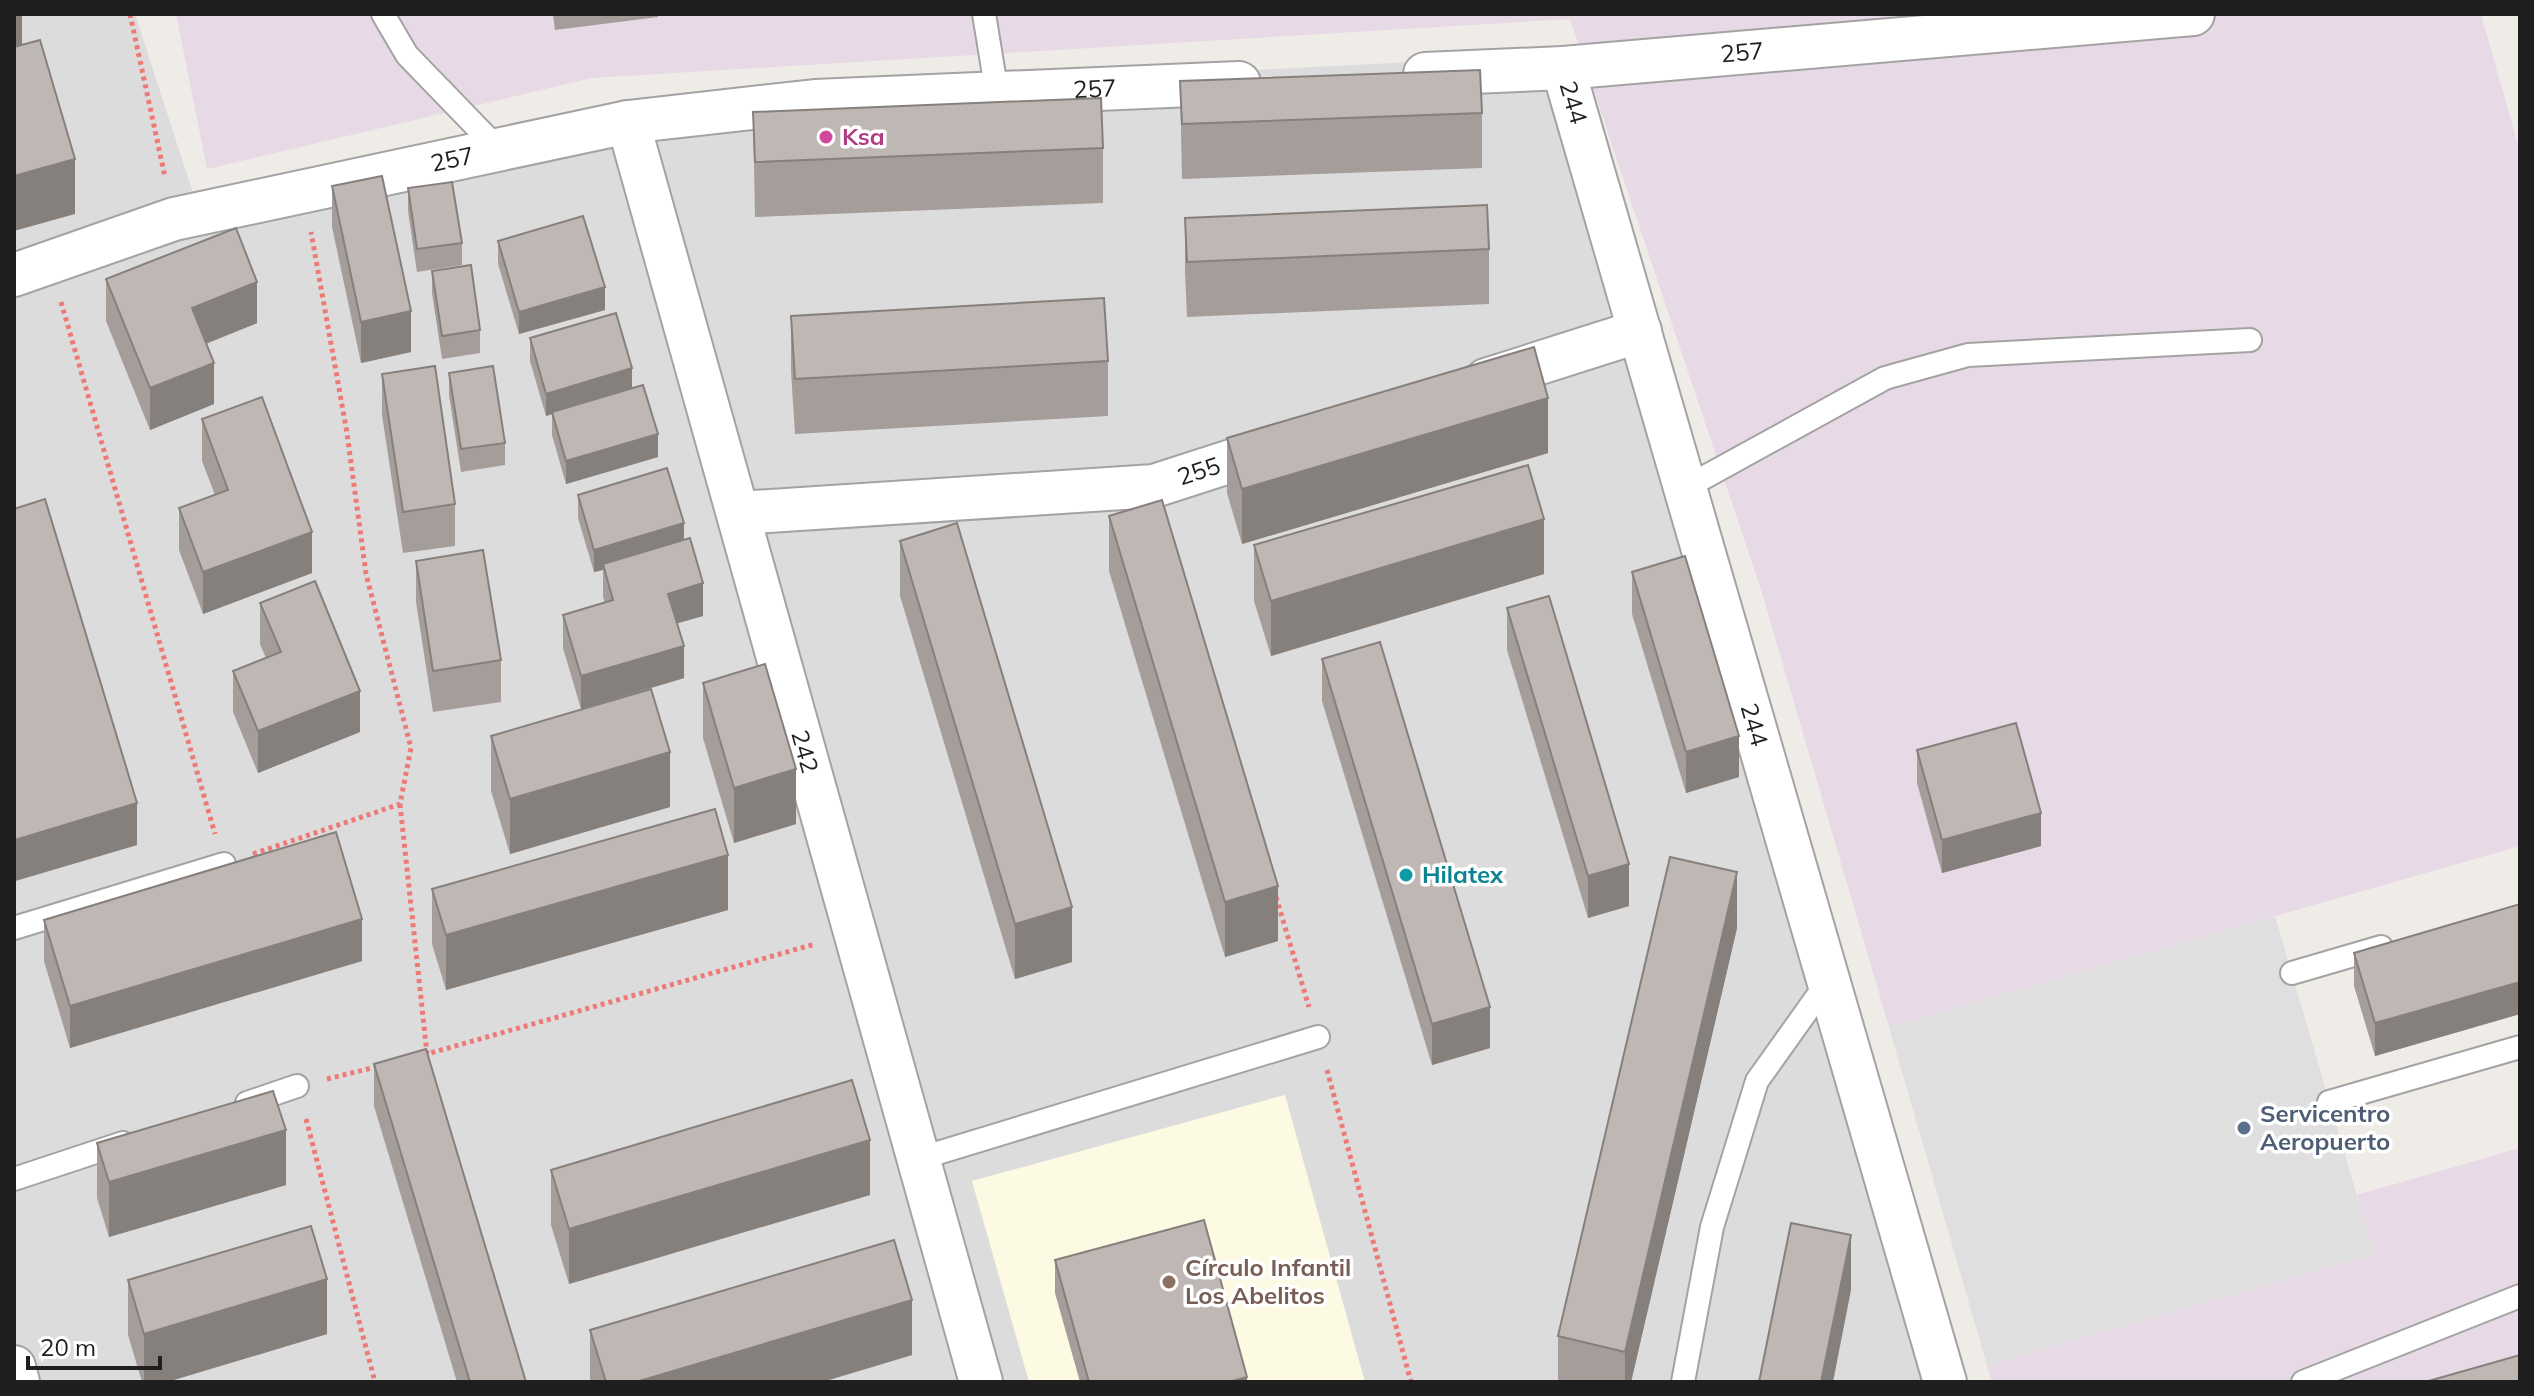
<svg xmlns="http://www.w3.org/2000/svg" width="2534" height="1396" font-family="Mulish,sans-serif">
  <rect width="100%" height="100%" fill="#efebe6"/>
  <polygon fill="#dddcdc" points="14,14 135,14 193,193 623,102 1551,55 1955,1382 14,1382"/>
  <g fill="#e8d9e6">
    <polygon points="176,14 2481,14 2520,152 2520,846 1889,1027 1762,593 1570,19 592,78 207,169"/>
    <polygon points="2520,1148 2520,1382 1992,1382 1987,1365 2374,1254 2357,1195"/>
  </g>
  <polygon fill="#fcfae2" points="1285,1095 1365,1382 1029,1382 972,1181"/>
  <polygon fill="#dfdfdf" points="2275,916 2374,1254 1987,1365 1889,1027"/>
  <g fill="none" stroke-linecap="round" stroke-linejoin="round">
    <defs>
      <g id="lane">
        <polyline points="383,14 407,55 498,149"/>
        <polyline points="984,14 997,93"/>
        <polyline points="1685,488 1885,378 1968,355 2250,340"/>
        <polyline points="14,928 224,864"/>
        <polyline points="2292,973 2381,947"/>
        <polyline points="2329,1102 2520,1047"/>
        <polyline points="247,1103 297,1086"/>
        <polyline points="918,1159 1318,1037"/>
        <polyline points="14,1179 123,1143"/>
        <polyline points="1683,1382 1712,1227 1757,1081 1829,980"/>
        <polyline points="2303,1382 2520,1296"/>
      </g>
      <g id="street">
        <path id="s1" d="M1563,68L1945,1382"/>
        <path id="s2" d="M1425,74L1563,68L2193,14"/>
        <path id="s3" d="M628,122L981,1382"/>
        <path id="s4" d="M14,275L174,219L628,122L815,101L1239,83"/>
        <polyline points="1486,380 1640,331"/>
        <path id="s5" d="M738,513L1154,486L1281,445"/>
        <polyline points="14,1367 18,1382"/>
      </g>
    </defs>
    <use href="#lane" stroke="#a3a3a3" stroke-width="26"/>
    <use href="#street" stroke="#a3a3a3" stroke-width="46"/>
    <g stroke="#ee7a78" stroke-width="5" stroke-dasharray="4 4" stroke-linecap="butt">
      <polyline points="130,14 165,177"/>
      <polyline points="61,302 215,834"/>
      <polyline points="400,804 427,1054 815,944"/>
      <polyline points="253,854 400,804 411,748 366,574 347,433 311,232"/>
      <polyline points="1276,897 1309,1007"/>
      <polyline points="1327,1070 1411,1382"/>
      <polyline points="327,1079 380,1066"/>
      <polyline points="306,1119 375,1382"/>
    </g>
    <use href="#lane" stroke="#fff" stroke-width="22"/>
    <use href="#street" stroke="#fff" stroke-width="42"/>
  </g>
  <g fill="#a49d9a">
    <polygon points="553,14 658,14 658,17 555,30"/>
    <polygon points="1180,81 1482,113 1482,168 1182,179"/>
    <polygon points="753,112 1103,148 1103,203 755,217"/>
    <polygon points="332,186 411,352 361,363 332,227"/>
    <polygon points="408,188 462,243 462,265 417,272 408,211"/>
    <polygon points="1185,218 1489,249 1489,304 1187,317 1185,273"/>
    <polygon points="498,241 605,310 519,334 498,264"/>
    <polygon points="432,271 480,330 480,353 442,359 432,293"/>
    <polygon points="106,279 257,323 206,344 214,404 150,430 106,321"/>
    <polygon points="791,316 1108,361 1108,416 795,434 791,371"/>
    <polygon points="530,338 632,388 658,457 566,484 552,435 552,414 546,416 530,361"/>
    <polygon points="449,373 505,443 505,465 461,472 449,395"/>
    <polygon points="382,374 455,504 455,546 403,553 382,415"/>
    <polygon points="202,419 312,573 203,614 179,550 179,508 215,495 202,461"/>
    <polygon points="1227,438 1548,453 1242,544 1227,493"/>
    <polygon points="578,495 684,540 703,616 677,623 684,678 581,709 563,648 563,615 605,603 603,597 603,570 594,572 578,518"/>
    <polygon points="14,509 137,845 15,881 14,878"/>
    <polygon points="1109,516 1278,941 1225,957 1109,571"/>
    <polygon points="900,541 1072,962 1015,979 900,596"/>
    <polygon points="1254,545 1544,574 1271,656 1254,601"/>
    <polygon points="416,561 501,660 501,702 433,712 416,602"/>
    <polygon points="1632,572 1739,777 1686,793 1632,614"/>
    <polygon points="260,603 360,732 258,773 233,712 233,671 266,658 260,644"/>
    <polygon points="1507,608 1629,906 1588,918 1507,650"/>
    <polygon points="1322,659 1490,1048 1432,1065 1322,701"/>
    <polygon points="703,683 796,824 734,843 703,738"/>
    <polygon points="491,736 670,807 510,854 491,791"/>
    <polygon points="1917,750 2041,846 1942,873 1917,783"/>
    <polygon points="432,889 728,910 446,990 432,944"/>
    <polygon points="2520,904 2520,1014 2375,1056 2354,986 2354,953"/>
    <polygon points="44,920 362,961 70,1048 44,961"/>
    <polygon points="1737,928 1631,1382 1558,1382 1558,1336"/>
    <polygon points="374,1064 526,1382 457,1382 374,1106"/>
    <polygon points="97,1143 286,1185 109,1237 97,1198"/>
    <polygon points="551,1170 870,1195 569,1284 551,1225"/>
    <polygon points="1055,1260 1247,1382 1080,1382 1055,1293"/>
    <polygon points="128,1280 327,1334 167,1382 142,1382 128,1335"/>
    <polygon points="590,1330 912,1355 822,1382 590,1382"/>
  </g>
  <g fill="#86807d">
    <polygon points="14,14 22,14 22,59 14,61"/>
    <polygon points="75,159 75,214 14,231 14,176"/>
    <polygon points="257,282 257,323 192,349 192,308"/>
    <polygon points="605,287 605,310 519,334 519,312"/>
    <polygon points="411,311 411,352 361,363 361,322"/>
    <polygon points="214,363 214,404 150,430 150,388"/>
    <polygon points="632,368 632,391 546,416 546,394"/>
    <polygon points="1548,398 1548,453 1242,544 1242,489"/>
    <polygon points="658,434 658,457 566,484 566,461"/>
    <polygon points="1544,519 1544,574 1271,656 1271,601"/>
    <polygon points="684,523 684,546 603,564 603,570 594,572 594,550"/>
    <polygon points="312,532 312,573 203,614 203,572"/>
    <polygon points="703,583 703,616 668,626 668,594"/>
    <polygon points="684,646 684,678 581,709 581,676"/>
    <polygon points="360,691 360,732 258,773 258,731"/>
    <polygon points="1739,736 1739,777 1686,793 1686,752"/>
    <polygon points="670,752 670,807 510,854 510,799"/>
    <polygon points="796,769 796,824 734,843 734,788"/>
    <polygon points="137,803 137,845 15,881 15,840"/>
    <polygon points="2041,813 2041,846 1942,873 1942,840"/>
    <polygon points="728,855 728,910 446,990 446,935"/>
    <polygon points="1629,864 1629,906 1588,918 1588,876"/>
    <polygon points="1737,872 1737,928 1631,1382 1625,1382 1625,1352"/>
    <polygon points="1278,886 1278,941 1225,957 1225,902"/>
    <polygon points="1072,907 1072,962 1015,979 1015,924"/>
    <polygon points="362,919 362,961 70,1048 70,1006"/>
    <polygon points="2520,982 2520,1014 2375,1056 2375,1023"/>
    <polygon points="1490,1007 1490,1048 1432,1065 1432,1024"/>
    <polygon points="286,1130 286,1185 109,1237 109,1182"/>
    <polygon points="870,1140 870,1195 569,1284 569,1229"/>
    <polygon points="1851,1235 1851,1290 1833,1382 1821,1382"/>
    <polygon points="327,1279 327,1334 167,1382 144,1382 144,1334"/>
    <polygon points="912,1300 912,1355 822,1382 636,1382"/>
    <polygon points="1247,1377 1247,1382 1229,1382"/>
  </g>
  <g fill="#bfb7b3" stroke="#86807d" stroke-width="2">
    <polygon points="40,40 75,159 14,176 14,47"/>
    <polygon points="1480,70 1482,113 1182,124 1180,81"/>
    <polygon points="1101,98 1103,148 755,162 753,112"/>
    <polygon points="382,176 411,311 361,322 332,186"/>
    <polygon points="452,182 462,243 417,249 408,188"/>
    <polygon points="1487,205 1489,249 1187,262 1185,218"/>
    <polygon points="583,216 605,287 519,312 498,241"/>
    <polygon points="236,228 257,282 192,308 214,363 150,388 106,279"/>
    <polygon points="471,265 480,330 442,336 432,271"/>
    <polygon points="1104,298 1108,361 795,379 791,316"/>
    <polygon points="616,313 632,368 546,394 530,338"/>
    <polygon points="1534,347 1548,398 1242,489 1227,438"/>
    <polygon points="435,366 455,504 403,512 382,374"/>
    <polygon points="493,366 505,443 461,449 449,373"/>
    <polygon points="643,385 658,434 566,461 552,412"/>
    <polygon points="262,397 312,532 203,572 179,508 228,490 202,419"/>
    <polygon points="1528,465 1544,519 1271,601 1254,545"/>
    <polygon points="667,468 684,523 594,550 578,495"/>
    <polygon points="45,499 137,803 15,840 14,509"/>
    <polygon points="1162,500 1278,886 1225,902 1109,516"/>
    <polygon points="957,523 1072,907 1015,924 900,541"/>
    <polygon points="690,538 703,583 668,594 684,646 581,676 563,615 613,600 603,564"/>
    <polygon points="483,550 501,660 433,671 416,561"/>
    <polygon points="1685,556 1739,736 1686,752 1632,572"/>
    <polygon points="315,581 360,691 258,731 233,671 281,652 260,603"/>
    <polygon points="1549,596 1629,864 1588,876 1507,608"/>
    <polygon points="1380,642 1490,1007 1432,1024 1322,659"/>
    <polygon points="765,664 796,769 734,788 703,683"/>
    <polygon points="651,689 670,752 510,799 491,736"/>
    <polygon points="2016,723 2041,813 1942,840 1917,750"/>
    <polygon points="715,809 728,855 446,935 432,889"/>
    <polygon points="336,832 362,919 70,1006 44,920"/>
    <polygon points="1670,857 1737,872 1625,1352 1558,1336"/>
    <polygon points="2520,904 2520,982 2375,1023 2354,953"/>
    <polygon points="426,1049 526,1382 470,1382 374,1064"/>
    <polygon points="852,1080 870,1140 569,1229 551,1170"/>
    <polygon points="273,1091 286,1130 109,1182 97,1143"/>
    <polygon points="1204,1220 1247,1377 1229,1382 1089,1382 1055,1260"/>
    <polygon points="1791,1223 1851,1235 1821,1382 1759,1382"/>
    <polygon points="311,1226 327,1279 144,1334 128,1280"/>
    <polygon points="894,1240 912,1300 636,1382 606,1382 590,1330"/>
    <polygon points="2520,1355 2520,1382 2425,1382"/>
  </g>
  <circle fill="#d1479c" stroke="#fff" stroke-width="3" cx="826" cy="137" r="8"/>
  <circle fill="#0f9aa8" stroke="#fff" stroke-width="3" cx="1406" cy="875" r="8"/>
  <circle fill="#5c6f8a" stroke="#fff" stroke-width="3" cx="2244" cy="1128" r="8"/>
  <circle fill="#8d6e63" stroke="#fff" stroke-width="3" cx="1169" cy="1282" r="8"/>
  <g text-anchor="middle" stroke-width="7" stroke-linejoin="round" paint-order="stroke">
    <g font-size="24" fill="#1f1f1f" stroke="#fff">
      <text dy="8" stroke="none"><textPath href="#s2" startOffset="318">257</textPath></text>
      <text dy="8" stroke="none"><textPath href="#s4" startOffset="1102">257</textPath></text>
      <text dy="8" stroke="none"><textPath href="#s1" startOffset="36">244</textPath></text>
      <text dy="8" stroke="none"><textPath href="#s4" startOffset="454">257</textPath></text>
      <text dy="8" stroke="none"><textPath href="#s5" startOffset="464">255</textPath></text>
      <text dy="8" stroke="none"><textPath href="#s1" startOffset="684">244</textPath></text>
      <text dy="8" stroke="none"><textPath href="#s3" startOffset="654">242</textPath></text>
    </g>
    <g font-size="24" font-weight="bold" fill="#b23c85" stroke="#fff" text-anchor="start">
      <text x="842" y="145">Ksa</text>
    </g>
    <g font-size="24" font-weight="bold" fill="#0d838f" stroke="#fff" text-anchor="start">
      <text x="1422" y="883">Hilatex</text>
    </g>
    <g font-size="24" font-weight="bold" fill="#4e5e75" stroke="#fff" text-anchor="start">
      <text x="2260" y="1122">Servicentro<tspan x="2260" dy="28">Aeropuerto</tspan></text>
    </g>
    <g font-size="24" font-weight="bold" fill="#785e54" stroke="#fff" text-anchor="start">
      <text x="1185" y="1276">Círculo Infantil<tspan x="1185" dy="28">Los Abelitos</tspan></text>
    </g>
  </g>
  <rect width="2534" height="1396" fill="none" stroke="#1f1f1f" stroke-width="32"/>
  <path d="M28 1356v12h132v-12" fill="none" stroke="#1f1f1f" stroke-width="4"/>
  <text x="40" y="1356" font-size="24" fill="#1f1f1f" stroke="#ffffff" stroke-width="6" paint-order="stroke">20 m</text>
</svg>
